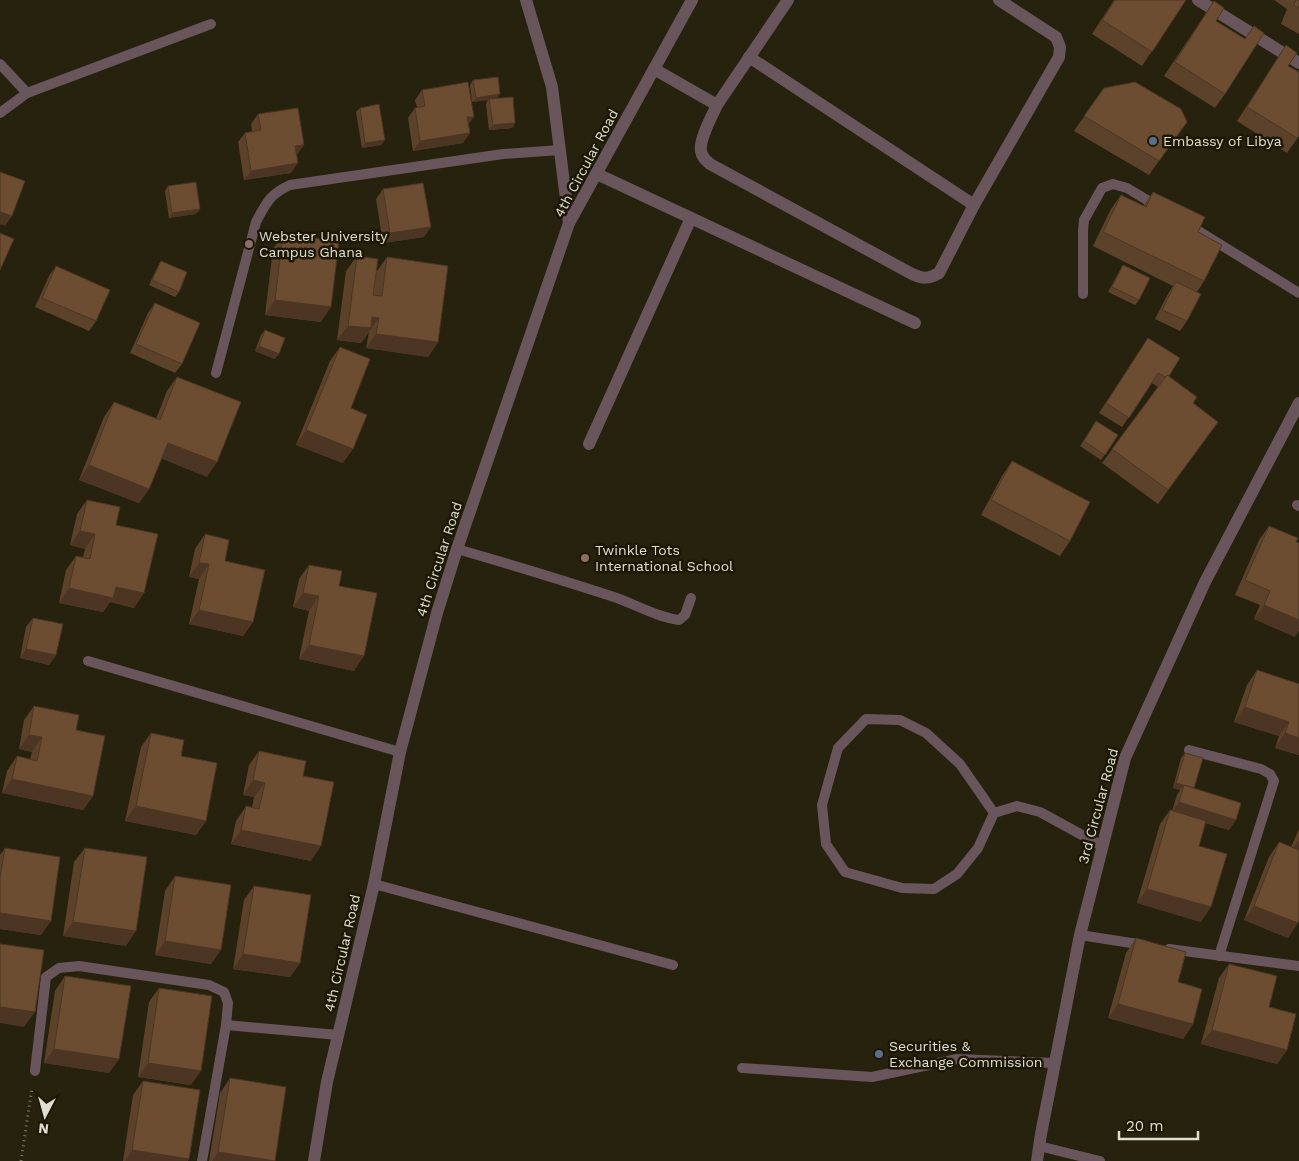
<svg xmlns="http://www.w3.org/2000/svg" width="1299" height="1161" font-family="'Work Sans',sans-serif">
  <rect width="100%" height="100%" fill="#26220e"/>
  <g fill="none" stroke-linecap="round" stroke-linejoin="round">
    <polyline stroke="#7c7968" stroke-width="3" stroke-dasharray="1 4" stroke-linecap="butt" points="21,1161 32,1088"/>
    <g stroke="#69565d" stroke-width="10">
      <polyline points="0,64 27,93"/>
      <polyline points="0,113 27,93 211,24"/>
      <polyline points="1187,224 1299,293"/>
      <polyline points="1083,294 1083,231 1084,220 1102,188 1113,184 1127,188 1157,206"/>
      <path d="M216,373L256,222C266,203 270,194 290,185L503,154L560,150"/>
      <polyline points="1297,505 1299,506"/>
      <path d="M457,549C509,564 562,580 614,597C635,604 656,617 679,620L685,615L691,598"/>
      <polyline points="88,661 400,752"/>
      <polyline points="1189,750 1261,769 1270,774 1274,781 1219,956"/>
      <polyline points="994,813 960,764 926,733 900,720 866,719 838,748 822,805 826,844 845,872 902,888 934,889 957,874 978,848 994,813 1017,806 1040,812 1102,846"/>
      <polyline points="374,884 673,965"/>
      <polyline points="1080,935 1144,945"/>
      <polyline points="1169,949 1299,966"/>
      <polyline points="226,1025 338,1035"/>
      <polyline points="742,1068 872,1077 957,1059 1055,1063"/>
      <polyline points="35,1071 46,977 59,968 79,966 209,985 224,992 228,1003 226,1025 202,1161"/>
      <polyline points="1039,1146 1100,1161"/>
    </g>
    <g stroke="#69565d" stroke-width="12">
      <polyline points="1198,0 1299,63"/>
      <polyline points="749,57 974,205"/>
      <polyline points="654,69 717,105 788,0"/>
      <path d="M717,105C712,116 699,139 701,151C702,157 705,160 710,164L912,274C923,279 929,279 939,273L974,205L1059,57L1060,47L1056,37L999,0"/>
      <polyline points="597,174 915,323"/>
      <polyline points="589,444 691,218"/>
      <polyline points="1037,1161 1041,1134 1080,935 1125,758 1205,582 1299,403"/>
    </g>
    <g stroke="#69565d" stroke-width="12">
      <polyline points="526,0 552,87 569,223"/>
      <polyline points="314,1161 327,1082 374,884 400,752 437,613 457,549 569,223 692,0"/>
    </g>
  </g>
  <g fill="#5d422b">
    <polygon points="1114,0 1186,0 1142,66 1092,34"/>
    <polygon points="1274,0 1299,0 1299,34 1281,24 1287,9"/>
    <polygon points="1214,1 1225,94 1215,108 1164,76"/>
    <polygon points="1286,45 1299,136 1287,153 1237,121"/>
    <polygon points="473,80 497,98 515,123 512,128 489,130 486,104 488,100 472,102 470,85"/>
    <polygon points="1104,88 1187,122 1149,175 1074,131"/>
    <polygon points="422,90 474,117 468,124 463,143 413,151 408,118 415,108 417,107 415,100"/>
    <polygon points="360,108 381,145 362,148 356,112"/>
    <polygon points="258,114 297,155 291,173 244,180 238,142 245,133 252,131 251,124"/>
    <polygon points="168,186 200,209 196,214 169,218 165,191"/>
    <polygon points="383,189 424,237 383,243 376,199"/>
    <polygon points="1153,192 1198,232 1204,281 1197,292 1187,321 1180,331 1155,319 1169,292 1173,286 1093,246 1111,209 1121,195 1143,206"/>
    <polygon points="283,234 321,322 265,315 273,249"/>
    <polygon points="357,256 377,271 387,257 438,342 428,357 366,348 369,332 361,343 337,340 346,271"/>
    <polygon points="161,261 179,292 175,297 149,285 158,266"/>
    <polygon points="1123,265 1139,300 1135,305 1108,292 1120,270"/>
    <polygon points="56,266 96,321 89,331 35,307 49,276"/>
    <polygon points="155,303 182,364 175,373 130,353 148,313"/>
    <polygon points="265,330 275,359 255,351 261,335"/>
    <polygon points="1148,338 1169,376 1193,403 1218,422 1158,504 1102,463 1158,387 1152,383 1122,427 1099,413"/>
    <polygon points="340,347 351,408 343,463 296,445 330,361"/>
    <polygon points="177,377 207,477 161,458 149,489 139,503 79,480 104,417 114,402 156,419 167,391"/>
    <polygon points="1096,421 1118,435 1101,460 1080,446"/>
    <polygon points="1012,461 1070,541 1060,556 981,515 1002,476"/>
    <polygon points="87,500 116,525 134,608 110,602 103,612 59,603 66,570 76,556 83,557 85,549 70,545 77,514"/>
    <polygon points="1269,526 1296,542 1295,637 1254,619 1260,605 1235,595 1259,540"/>
    <polygon points="205,534 225,561 253,622 243,636 189,624 199,579 189,577 195,549"/>
    <polygon points="309,565 354,671 299,659 309,611 293,607 299,579"/>
    <polygon points="33,618 56,655 49,665 20,658 26,627"/>
    <polygon points="1257,670 1299,684 1299,755 1275,748 1279,736 1234,722 1247,685"/>
    <polygon points="34,706 76,730 93,796 83,810 2,793 7,771 17,756 30,759 32,752 19,749 24,720"/>
    <polygon points="151,733 181,756 206,821 196,835 125,821 141,747"/>
    <polygon points="259,751 303,776 311,861 231,844 236,821 246,806 252,807 254,797 243,795 249,765"/>
    <polygon points="1185,753 1194,788 1229,830 1205,823 1199,846 1201,922 1137,903 1160,824 1170,810 1172,811 1177,795 1180,790 1173,788 1181,758"/>
    <polygon points="1299,829 1299,920 1288,938 1244,920 1269,857 1279,842 1291,847"/>
    <polygon points="5,848 41,935 0,929 0,855"/>
    <polygon points="85,848 126,946 63,936 74,862"/>
    <polygon points="175,876 211,964 155,955 165,891"/>
    <polygon points="254,886 300,963 290,977 233,969 244,900"/>
    <polygon points="1136,938 1178,982 1193,1024 1183,1039 1108,1018 1126,953"/>
    <polygon points="1229,964 1269,1007 1287,1050 1277,1064 1201,1044 1219,978"/>
    <polygon points="65,976 109,1073 44,1063 55,991"/>
    <polygon points="159,988 191,1085 138,1077 149,1002"/>
    <polygon points="230,1078 275,1161 209,1161 220,1093"/>
    <polygon points="143,1081 188,1161 123,1161 133,1095"/>
  </g>
  <g fill="#4c3623">
    <polygon points="500,94 497,99 472,102 476,98"/>
    <polygon points="467,117 474,117 467,126"/>
    <polygon points="515,123 512,128 489,130 493,125"/>
    <polygon points="470,133 463,143 413,151 420,141"/>
    <polygon points="385,140 381,145 362,148 365,143"/>
    <polygon points="304,145 297,155 295,146"/>
    <polygon points="298,163 291,173 244,180 251,171"/>
    <polygon points="200,209 196,214 169,218 172,213"/>
    <polygon points="0,212 12,216 5,226 0,224"/>
    <polygon points="431,227 424,237 383,243 390,233"/>
    <polygon points="275,300 331,307 321,322 265,315"/>
    <polygon points="372,317 379,318 361,343 337,340 348,326"/>
    <polygon points="376,334 438,342 428,357 366,348"/>
    <polygon points="259,346 279,354 275,359 255,351"/>
    <polygon points="306,430 353,449 343,463 296,445"/>
    <polygon points="168,443 217,462 207,477 158,457"/>
    <polygon points="89,465 149,489 139,503 79,480"/>
    <polygon points="80,531 95,534 85,549 70,545"/>
    <polygon points="199,563 209,564 199,579 189,577"/>
    <polygon points="116,587 144,593 134,608 110,602 103,612 59,603 69,588"/>
    <polygon points="303,593 319,596 309,611 293,607"/>
    <polygon points="1264,605 1299,620 1299,631 1295,637 1254,619"/>
    <polygon points="199,610 253,622 243,636 189,624"/>
    <polygon points="309,645 364,656 354,671 299,659"/>
    <polygon points="26,649 56,655 49,665 20,658"/>
    <polygon points="1245,707 1289,722 1279,736 1234,722"/>
    <polygon points="1285,733 1299,738 1299,755 1275,748"/>
    <polygon points="29,735 42,737 32,752 19,749"/>
    <polygon points="12,779 93,796 83,810 2,793"/>
    <polygon points="253,780 265,783 254,797 243,795"/>
    <polygon points="1176,783 1184,785 1180,790 1173,788"/>
    <polygon points="1179,802 1236,820 1229,830 1172,812"/>
    <polygon points="136,806 206,821 196,835 125,821"/>
    <polygon points="241,830 321,846 311,861 231,844"/>
    <polygon points="1298,841 1299,842 1299,860 1288,856"/>
    <polygon points="1147,889 1211,907 1201,922 1137,903"/>
    <polygon points="1254,906 1298,923 1288,938 1244,920"/>
    <polygon points="0,913 51,921 41,935 0,929"/>
    <polygon points="73,922 136,931 126,946 63,936"/>
    <polygon points="165,941 221,950 211,964 155,955"/>
    <polygon points="243,954 300,963 290,977 233,969"/>
    <polygon points="1118,1004 1193,1024 1183,1039 1108,1018"/>
    <polygon points="0,1007 35,1012 24,1027 0,1023"/>
    <polygon points="1212,1030 1287,1050 1277,1064 1201,1044"/>
    <polygon points="54,1049 119,1059 109,1073 44,1063"/>
    <polygon points="148,1063 201,1071 191,1085 138,1077"/>
    <polygon points="132,1150 189,1159 188,1161 125,1161"/>
    <polygon points="218,1152 275,1161 212,1161"/>
  </g>
  <g fill="#6c4d32" stroke="#4c3623">
    <polygon points="1115,0 1186,0 1152,52 1102,20"/>
    <polygon points="1296,0 1299,0 1299,8 1294,5"/>
    <polygon points="1214,1 1224,8 1216,21 1245,39 1254,26 1264,33 1225,94 1175,62"/>
    <polygon points="1286,45 1297,53 1288,66 1299,72 1299,136 1297,138 1247,107"/>
    <polygon points="498,77 500,94 476,98 473,80"/>
    <polygon points="468,82 474,117 467,117 470,133 420,141 415,108 425,106 422,90"/>
    <polygon points="1135,82 1181,109 1187,122 1159,161 1084,116 1104,88"/>
    <polygon points="513,97 515,123 493,125 489,99"/>
    <polygon points="379,104 385,140 365,143 360,108"/>
    <polygon points="298,108 304,145 295,146 298,163 251,171 245,133 261,130 258,114"/>
    <polygon points="0,172 25,181 12,216 0,212"/>
    <polygon points="196,182 200,209 172,213 168,186"/>
    <polygon points="423,183 431,227 390,233 383,189"/>
    <polygon points="1153,192 1205,217 1198,232 1222,245 1204,281 1103,232 1121,195 1146,207"/>
    <polygon points="0,233 14,239 0,270"/>
    <polygon points="283,234 339,241 331,307 275,300"/>
    <polygon points="357,256 378,259 373,295 382,296 387,257 448,266 438,342 376,334 379,318 372,317 371,328 348,326"/>
    <polygon points="161,261 187,272 179,292 152,280"/>
    <polygon points="1123,265 1150,278 1139,300 1112,287"/>
    <polygon points="56,266 110,290 96,321 42,298"/>
    <polygon points="1176,282 1201,294 1187,321 1162,310"/>
    <polygon points="155,303 200,323 182,364 136,344"/>
    <polygon points="265,330 285,338 279,354 259,346"/>
    <polygon points="1148,338 1180,358 1169,376 1167,375 1165,377 1158,373 1129,418 1106,403"/>
    <polygon points="340,347 370,359 351,408 367,415 353,449 306,430"/>
    <polygon points="1167,375 1197,397 1193,403 1218,422 1168,490 1112,449"/>
    <polygon points="177,377 241,402 217,462 168,443 149,489 89,465 114,402 160,420"/>
    <polygon points="1096,421 1118,435 1105,455 1084,441"/>
    <polygon points="1012,461 1090,502 1070,541 991,500"/>
    <polygon points="87,500 120,507 116,525 158,534 144,593 116,587 113,598 69,588 76,556 90,559 95,534 80,531"/>
    <polygon points="1269,526 1298,538 1296,542 1299,543 1299,620 1264,605 1270,591 1245,580"/>
    <polygon points="205,534 229,540 225,561 265,570 253,622 199,610 209,564 199,563"/>
    <polygon points="309,565 342,571 339,586 377,593 364,656 309,645 319,596 303,593"/>
    <polygon points="33,618 63,624 56,655 26,649"/>
    <polygon points="1257,670 1299,684 1299,738 1285,733 1289,722 1245,707"/>
    <polygon points="34,706 79,715 76,730 105,736 93,796 12,779 17,756 37,761 42,737 29,735"/>
    <polygon points="151,733 184,740 181,756 217,763 206,821 136,806"/>
    <polygon points="259,751 306,761 303,776 334,782 321,846 241,830 246,806 259,809 265,783 253,780"/>
    <polygon points="1185,753 1203,758 1194,788 1176,783"/>
    <polygon points="1184,785 1241,803 1236,820 1179,802"/>
    <polygon points="1170,810 1206,821 1199,846 1227,854 1211,907 1147,889"/>
    <polygon points="1279,842 1299,850 1299,920 1298,923 1254,906"/>
    <polygon points="5,848 60,857 51,921 0,913 0,878"/>
    <polygon points="85,848 147,857 136,931 73,922"/>
    <polygon points="175,876 231,885 221,950 165,941"/>
    <polygon points="254,886 311,895 300,963 243,954"/>
    <polygon points="1136,938 1186,952 1178,982 1202,989 1193,1024 1118,1004"/>
    <polygon points="0,944 44,950 35,1012 0,1007"/>
    <polygon points="1229,964 1277,976 1269,1007 1296,1014 1287,1050 1212,1030"/>
    <polygon points="65,976 131,986 119,1059 54,1049"/>
    <polygon points="159,988 212,996 201,1071 148,1063"/>
    <polygon points="230,1078 286,1087 275,1161 218,1152"/>
    <polygon points="143,1081 200,1090 189,1159 132,1150"/>
  </g>
  <g fill="#5c6f8a" stroke="#1d1806" stroke-width="2">
    <circle cx="1153" cy="141" r="5"/>
    <circle cx="879" cy="1054" r="5"/>
  </g>
  <g fill="#8d6e63" stroke="#1d1806" stroke-width="2">
    <circle cx="249" cy="244" r="5"/>
    <circle cx="585" cy="558" r="5"/>
  </g>
  <g text-anchor="middle" stroke-width="5" stroke-linejoin="round" paint-order="stroke">
    <g font-size="14" fill="#e0ded1" stroke="#1d1806" text-anchor="start">
      <text x="1163" y="146">Embassy of Libya</text>
      <text x="259" y="241">Webster University<tspan x="259" dy="16">Campus Ghana</tspan></text>
      <text x="595" y="555">Twinkle Tots<tspan x="595" dy="16">International School</tspan></text>
      <text x="889" y="1051">Securities &amp;<tspan x="889" dy="16">Exchange Commission</tspan></text>
    </g>
    <g font-size="14" fill="#e0ded1" stroke="#1d1806">
      <text transform="translate(586 163) rotate(-62)" y="5">4th Circular Road</text>
      <text transform="translate(439 559) rotate(-72)" y="5">4th Circular Road</text>
      <text transform="translate(1098 806) rotate(-75)" y="5">3rd Circular Road</text>
      <text transform="translate(342 953) rotate(-77)" y="5">4th Circular Road</text>
    </g>
  </g>
  <g transform="translate(45 1116) rotate(186)" stroke="#1d1806" stroke-width="4" paint-order="stroke">
  <path d="M0-4L9 19L0 12L-9 19Z" fill="#e0ded1"/>
  <text y="-8" font-size="14" font-weight="bold" text-anchor="middle" fill="#e0ded1">N</text>
  </g>
  <path d="M1119 1131v8h79v-8" fill="none" stroke="#e0ded1" stroke-width="2.5"/>
  <text x="1126" y="1131" font-size="15" fill="#e0ded1" stroke="#1d1806" stroke-width="4" paint-order="stroke">20 m</text>
</svg>
